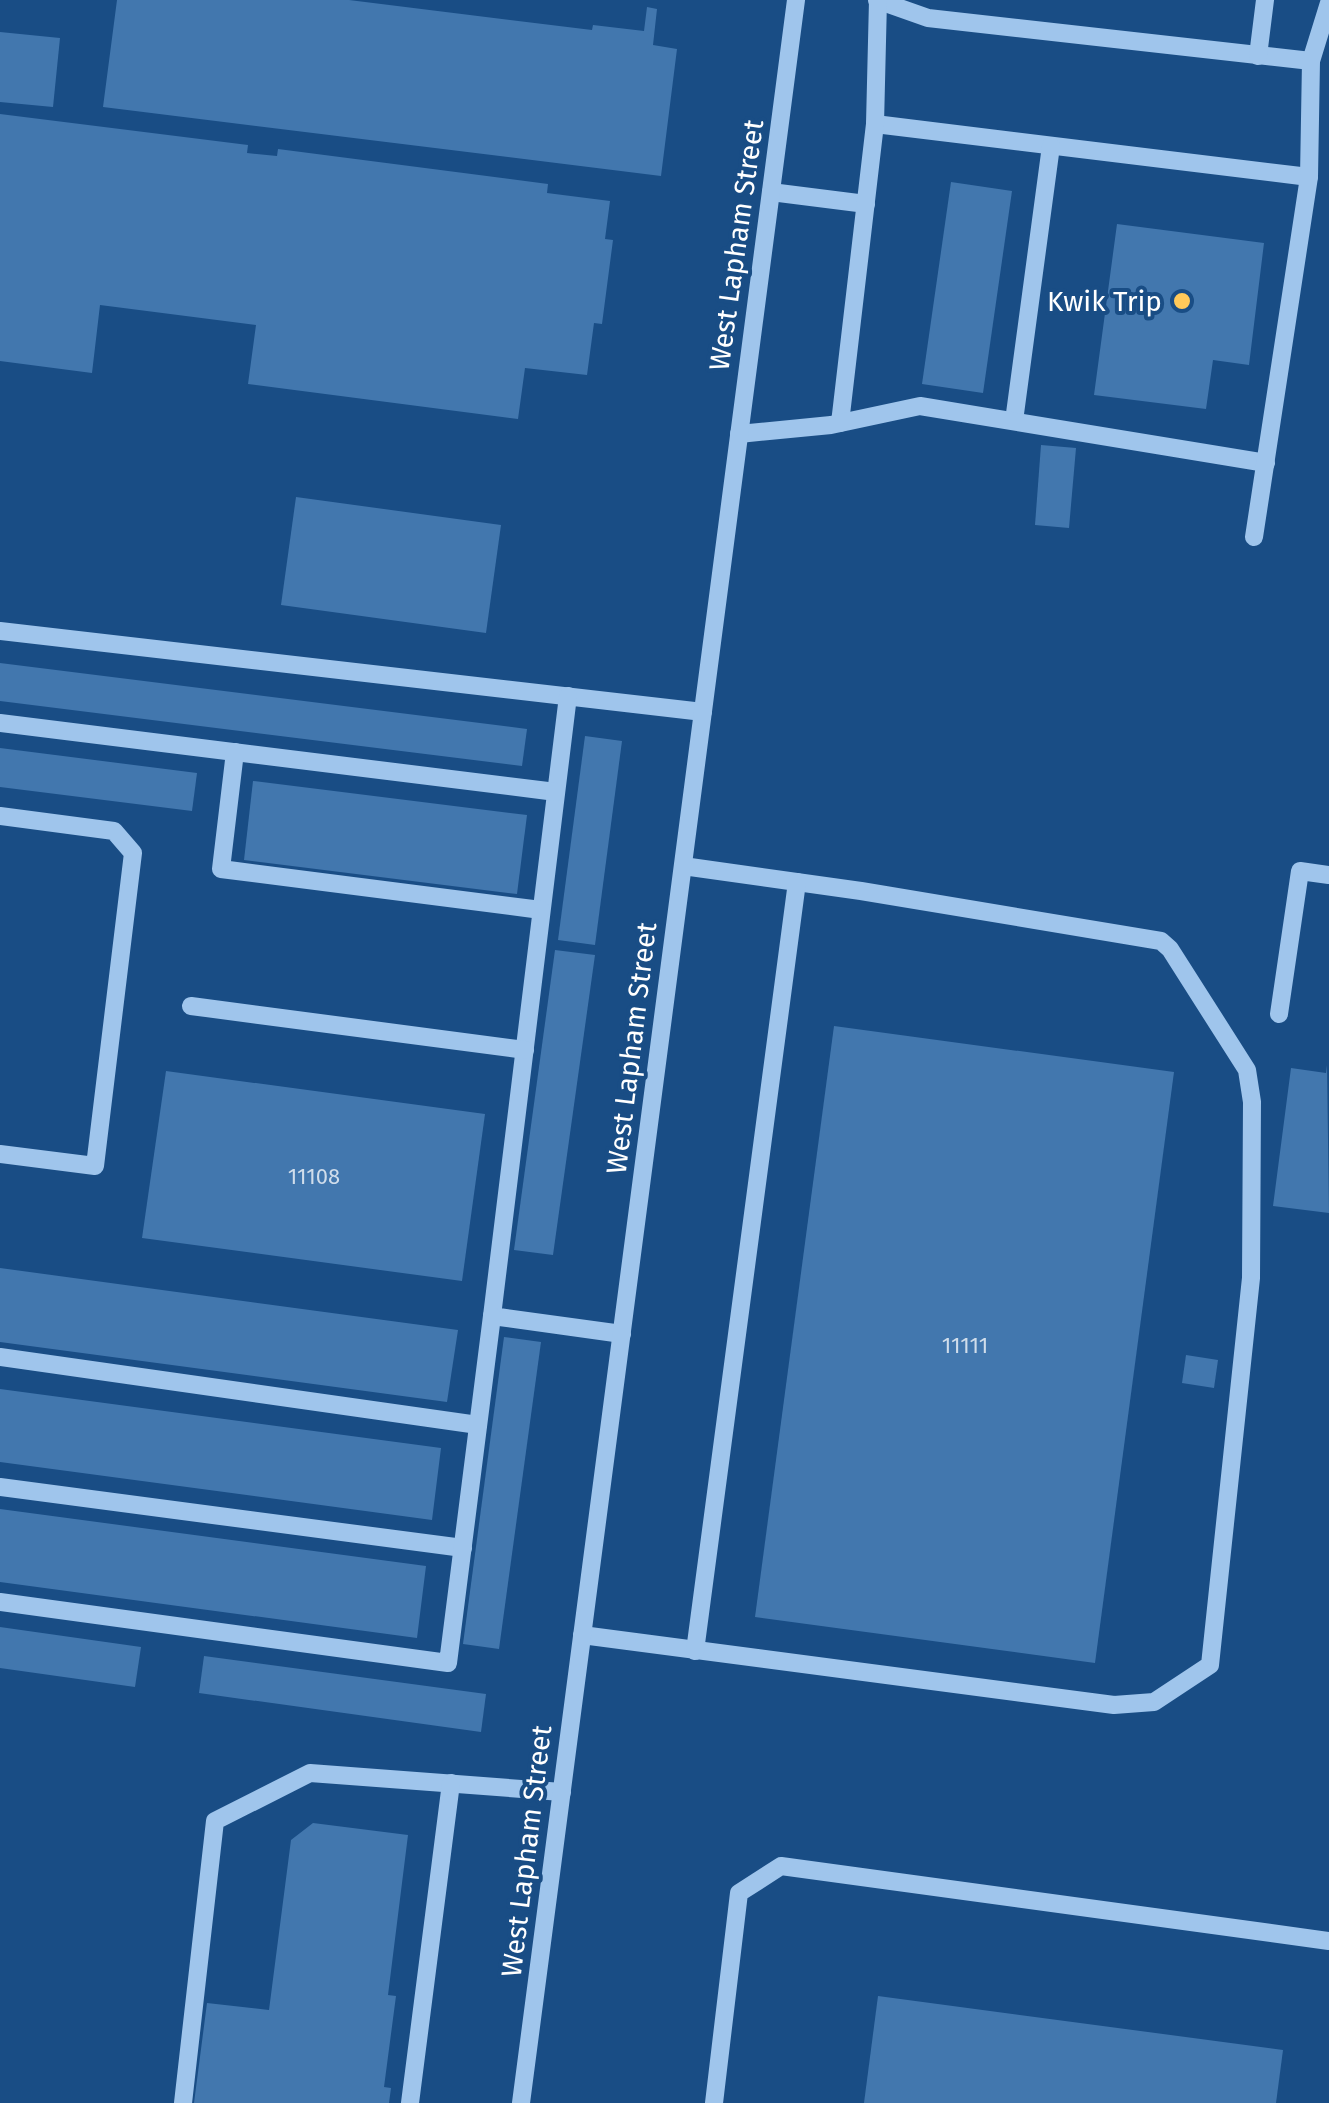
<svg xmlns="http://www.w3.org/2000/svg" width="1329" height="2103" font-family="'Fira Sans',sans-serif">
  <rect width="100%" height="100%" fill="#194d85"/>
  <g fill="#4277ae">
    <polygon points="117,0 349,0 592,30 593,25 644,31 647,7 657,9 653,45 677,49 661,176 103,107"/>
    <polygon points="0,32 60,38 53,107 0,102"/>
    <polygon points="0,114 248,145 247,153 277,156 278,149 548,184 547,193 610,201 605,239 613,240 602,324 594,323 587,375 525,368 518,419 248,384 256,325 100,305 92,373 0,361"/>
    <polygon points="951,182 1012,191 983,393 922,384"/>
    <polygon points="1117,224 1264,243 1249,365 1213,360 1206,409 1094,395"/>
    <polygon points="1041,445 1076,448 1069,528 1035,525"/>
    <polygon points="296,497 501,525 486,633 281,605"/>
    <polygon points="0,663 527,729 522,766 0,701"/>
    <polygon points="585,736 622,741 595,945 558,940"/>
    <polygon points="0,748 197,773 192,811 0,787"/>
    <polygon points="253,781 527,815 517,894 244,860"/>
    <polygon points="555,950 595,955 553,1255 514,1250"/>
    <polygon points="834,1026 1174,1072 1095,1663 755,1617"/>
    <polygon points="1327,1065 1329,1213 1273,1206 1291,1068 1326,1073"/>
    <polygon points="166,1071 485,1114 462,1281 142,1238"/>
    <polygon points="0,1268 458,1330 447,1402 0,1342"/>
    <polygon points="504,1337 541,1342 499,1649 463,1644"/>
    <polygon points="1186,1355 1218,1360 1214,1388 1182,1383"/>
    <polygon points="0,1389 441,1448 432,1520 0,1462"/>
    <polygon points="0,1509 426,1566 417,1638 0,1582"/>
    <polygon points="0,1627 141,1647 135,1687 0,1668"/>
    <polygon points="204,1656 486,1694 481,1732 199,1693"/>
    <polygon points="313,1823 408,1835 388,1995 396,1996 384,2087 391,2088 389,2103 194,2103 207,2003 269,2010 291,1840"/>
    <polygon points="878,1996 1283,2050 1276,2103 864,2103"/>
  </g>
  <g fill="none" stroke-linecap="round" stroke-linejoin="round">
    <g stroke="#9fc5ec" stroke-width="18">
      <polyline points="877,0 928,18 1311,61"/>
      <polyline points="1258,56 1265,0"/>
      <polyline points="875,124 1309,177"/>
      <polyline points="771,192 866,204"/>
      <polyline points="1014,421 1051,146"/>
      <polyline points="840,423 875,124 878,0"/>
      <polyline points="739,434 831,425 920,406 1266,463"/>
      <polyline points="1254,537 1309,177 1311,61 1329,3"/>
      <polyline points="0,631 703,712"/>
      <polyline points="568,696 492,1316 622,1334"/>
      <polyline points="0,723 556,792"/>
      <polyline points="235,752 221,869 541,910"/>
      <polyline points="0,816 114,831 133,853 95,1166 0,1154"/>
      <polyline points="191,1006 525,1050"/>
      <polyline points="1279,1014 1300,871 1329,875"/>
      <polyline points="0,1357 478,1425"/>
      <polyline points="0,1487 463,1548"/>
      <polyline points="0,1602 448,1663 492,1316"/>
      <polyline points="582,1635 1114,1705 1154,1702 1210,1665 1251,1278 1252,1102 1247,1070 1170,949 1161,941 861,891 683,866"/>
      <polyline points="695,1651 797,882"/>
      <polyline points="183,2103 215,1821 310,1773 562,1792"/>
      <polyline points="410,2103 451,1783"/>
      <polyline points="521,2103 796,0"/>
      <polyline points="714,2103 739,1893 781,1866 1329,1941"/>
    </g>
  </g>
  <circle fill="#ffc95a" stroke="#194d85" stroke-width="4" cx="1182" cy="301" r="10"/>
  <g text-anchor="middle" stroke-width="8" stroke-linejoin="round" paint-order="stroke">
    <g font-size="22" fill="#d0ddeb">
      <text x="314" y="1184">11108</text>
      <text x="965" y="1353">11111</text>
    </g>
    <g font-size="28" fill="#fff" stroke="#194d85">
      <text transform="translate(736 245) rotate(-82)" y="10">West Lapham Street</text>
      <text transform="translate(631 1048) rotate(-83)" y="10">West Lapham Street</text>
      <text transform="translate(526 1851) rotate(-83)" y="10">West Lapham Street</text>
    </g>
    <g font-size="28" fill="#fff" stroke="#194d85" text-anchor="end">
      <text x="1162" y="311">Kwik Trip</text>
    </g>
  </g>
</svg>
